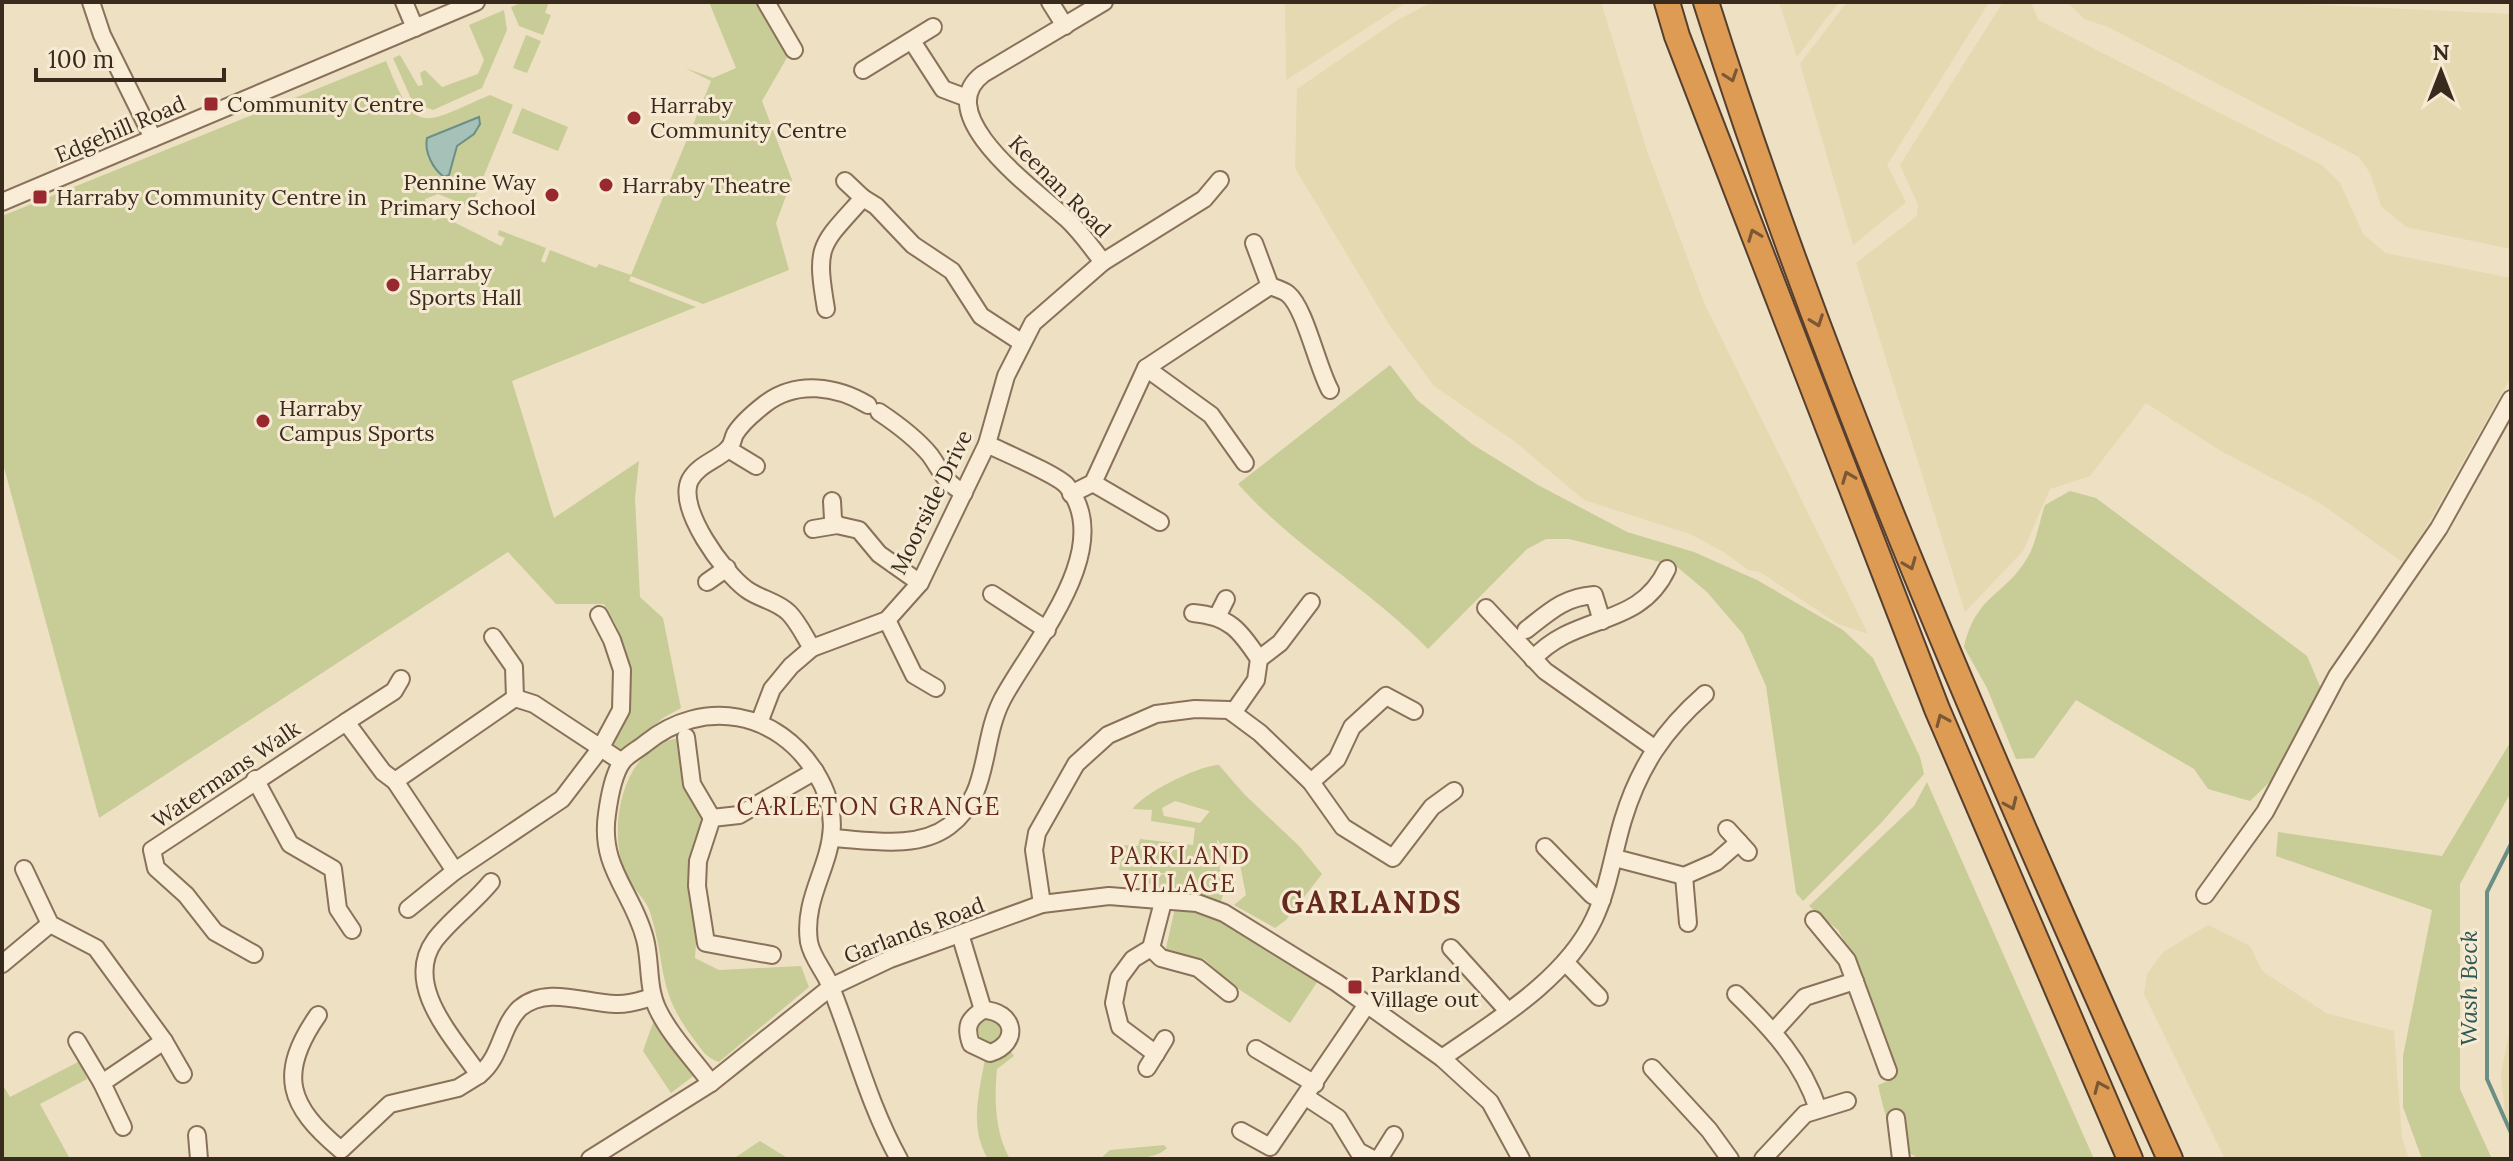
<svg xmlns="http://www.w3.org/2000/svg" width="2513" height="1161" font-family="Lora,serif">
  <rect width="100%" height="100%" fill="#eee0c3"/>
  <g fill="#e4d9b1">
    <polygon points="1285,2 1407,2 1286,80"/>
    <polygon points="1432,2 1601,2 1646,148 1705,305 1868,634 1838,624 1760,572 1748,570 1724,552 1690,534 1584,500 1514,441 1434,386 1390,326 1295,168 1297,89 1396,21"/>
    <polygon points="1779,2 1839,2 1797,57"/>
    <polygon points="1847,2 1989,2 1887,165 1906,202 1853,245 1800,64"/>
    <polygon points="2003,2 2031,2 2038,20 2322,165 2340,183 2363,234 2385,253 2511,278 2511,377 2405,564 2320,503 2221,451 2146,403 2090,476 2050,489 2023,551 1965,612 1856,263 1917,216 1918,205 1900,165"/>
    <polygon points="2067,2 2258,2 2511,14 2511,249 2406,227 2381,206 2370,173 2359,157 2108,27 2084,19"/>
    <polygon points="2208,925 2250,946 2262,971 2326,1013 2394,1031 2402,1138 2409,1159 2225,1159 2144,994 2147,974 2163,952"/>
    <polygon points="2511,1025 2511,1134 2505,1115 2501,1073"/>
  </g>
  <g fill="#c8cc97" fill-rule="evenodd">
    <polygon points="523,2 549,2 545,13 551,15 543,35 519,26 511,7"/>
    <path d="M709,2H758L789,54L762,101L792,180L776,223L789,270L703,304L631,276L629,281L696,307L512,381L554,518L639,461L635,498L640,597L663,618L681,708L663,718L626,749L618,751L608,744C638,693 635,654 604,604H556L508,552L99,818L2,460V216L386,61C417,137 420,125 490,95L513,105L471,207L438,194L425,199L433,221L444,217L501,246L505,238L498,235L499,230L546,248L541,261L545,263L550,250L596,268L599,264L631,275L711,81L685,68L713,78L736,68Z"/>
    <polygon points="504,10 507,30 482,88 433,110 413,103 393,58 400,55 418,86 423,85 420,73 425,70 442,87 478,74 484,60 469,25"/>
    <polygon points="526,35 541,41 527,73 513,68"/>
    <polygon points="522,108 568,127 558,151 512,133"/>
    <path d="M1390,365L1417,400L1472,444L1538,485L1627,532L1694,552L1757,580L1843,630L1873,658L1920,757L1924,774L1881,823L1803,901L1796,893L1766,686L1743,634L1707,592L1676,566L1569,539H1546L1527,549L1428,649C1369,588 1294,547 1238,484Z"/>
    <path d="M2070,491L2096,498L2307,656L2322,691L2276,776L2250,801L2208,789L2194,769L2076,700L2034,758L2016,759L1987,688L1964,647C1976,595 2004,596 2026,560C2036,545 2039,522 2045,505Z"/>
    <path d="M683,737L687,784L704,826L695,958L719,970L801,966L809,987L719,1062C706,1058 701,1049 693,1038C656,989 667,966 650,912C646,899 633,889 627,877C608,837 618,767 659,744C666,740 676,739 683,737Z"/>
    <polygon points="2511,741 2511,792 2460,884 2460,1089 2492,1159 2422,1159 2403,1107 2403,1056 2432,910 2276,856 2278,832 2442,856"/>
    <path d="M1219,765L1244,794L1299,846L1322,874L1286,920L1275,928L1234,905L1246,895L1240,865L1229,857L1217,839L1220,869L1227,883L1221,901L1197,900L1146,883L1152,875L1173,874L1119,870L1124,845L1138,846L1140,839L1193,845L1195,828L1151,821L1152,810L1133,809C1143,793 1200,765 1219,765ZM1175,801L1209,811H1210L1200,823L1164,816L1162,808Z"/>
    <path d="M1927,782L2094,1159H1921C1892,1149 1884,1111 1878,1085L1895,1078L1847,947L1838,930L1809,906L1914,806Z"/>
    <polygon points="1175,908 1210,913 1318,981 1290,1023 1234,986 1204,959 1169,953 1166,948"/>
    <polygon points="983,1013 1011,1031 993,1044 980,1038 976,1023"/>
    <polygon points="654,1020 696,1074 671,1093 643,1051"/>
    <path d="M1011,1052L1014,1056L997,1069C994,1098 995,1133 1010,1159H988C969,1127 979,1093 985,1059Z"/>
    <polygon points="80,1061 87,1079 40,1104 70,1159 2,1159 2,1084 10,1097"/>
    <polygon points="760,1141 789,1159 733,1159"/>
    <path d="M1164,1145L1167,1148C1155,1161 1122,1159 1100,1159L1110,1150Z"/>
  </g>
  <path fill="#a5c1b8" stroke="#6c8f85" stroke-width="2" d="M479,117L480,124L474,134L457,146L449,175L444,177C433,169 424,152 427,138Z"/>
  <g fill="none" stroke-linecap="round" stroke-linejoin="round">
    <polyline stroke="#6c8f85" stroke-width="4" points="2511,844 2487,892 2487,1079 2511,1133"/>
    <defs>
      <g id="minor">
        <polyline points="91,2 102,35 153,138"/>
        <polyline points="404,2 415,28"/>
        <polyline points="766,2 794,50"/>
        <polyline points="1050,2 1065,26"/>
        <polyline points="912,41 943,89 967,98"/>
        <polyline points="863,70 933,27"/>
        <polyline points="845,181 863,198"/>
        <polyline points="2,202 476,2"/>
        <polyline points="1254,243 1270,286"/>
        <path d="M1103,262C1091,247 1081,232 1067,219C1039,193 928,115 983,74L1104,2"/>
        <path d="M826,309C815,244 820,246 863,198L876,206L913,245L952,271L981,316L1021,342"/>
        <polyline points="1146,368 1211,415 1245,463"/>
        <path d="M879,412C897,424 916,438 930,455C943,473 942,480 964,493"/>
        <polyline points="728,449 756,466"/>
        <polyline points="1093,483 1160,522"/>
        <path d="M1071,494L1093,483L1146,368L1270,286C1275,288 1283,290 1288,294C1305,308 1317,366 1330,390"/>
        <polyline points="832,501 833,519 837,525 859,530 879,554 920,583"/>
        <polyline points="813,529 837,525"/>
        <polyline points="707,582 727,568"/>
        <polyline points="992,594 1047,630"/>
        <polyline points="1486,608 1545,671 1654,748"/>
        <path d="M1193,613C1229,616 1240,630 1259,659L1256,680L1233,713"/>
        <polyline points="1218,615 1226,599"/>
        <polyline points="887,620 914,675 936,688"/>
        <path d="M1526,630C1549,612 1564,597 1594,595L1602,621"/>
        <polyline points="493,637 514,667 515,698"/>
        <path d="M812,648C805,637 798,622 789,613C777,601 759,599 746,589C724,573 676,508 690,480C698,465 715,461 727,450C733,445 732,440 735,434C741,424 756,411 765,404C796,380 837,386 868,405"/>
        <polyline points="1259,659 1280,643 1311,602"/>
        <path d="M1533,659C1576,612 1639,629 1667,569"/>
        <polyline points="346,722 394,691 401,679"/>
        <polyline points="759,723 772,689 791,666 812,648 887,620 920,583 987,444 1006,376 1033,323 1103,262 1204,199 1220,180"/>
        <polyline points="686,737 692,784 712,818"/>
        <polyline points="255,779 290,844 333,869 338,909 352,930"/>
        <polyline points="395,781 455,871"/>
        <polyline points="1311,782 1337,759 1352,727 1386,696 1414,711"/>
        <polyline points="1727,829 1748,852"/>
        <path d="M831,838C869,840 917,850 949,826C991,795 980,743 1002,700C1030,646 1118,549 1067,486C1058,475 1003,452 987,444"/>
        <polyline points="1545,847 1592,895 1602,900"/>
        <polyline points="1615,858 1684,876 1716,862 1739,842"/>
        <polyline points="24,869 50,924 96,948 164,1041 183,1074"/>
        <polyline points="1684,876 1688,923"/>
        <path d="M491,882C474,903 451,919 435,940C402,985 454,1038 479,1075C502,1057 500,1027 520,1008C547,985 586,1004 616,1004C629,1005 641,1000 653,997"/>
        <polyline points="2205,895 2265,812 2337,676 2439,528 2511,399"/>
        <polyline points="1042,904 1034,850 1037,833 1076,764 1108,735 1156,714 1195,709 1229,710 1260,733 1311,782 1343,827 1393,858 1432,807 1454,791"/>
        <polyline points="408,909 455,871 562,799 600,749 621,710 622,670 612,640 599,615"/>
        <polyline points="1814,920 1847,960 1888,1071"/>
        <path d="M960,934L983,1010C1015,1011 1021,1043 990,1053L971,1044C965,1027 968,1019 983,1010"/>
        <polyline points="1151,948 1161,958 1198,968 1229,993"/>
        <polyline points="1451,948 1507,1010"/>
        <polyline points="254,954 215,932 186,895 156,868 152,850 346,722 383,772 395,781 515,698 534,704 622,762"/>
        <polyline points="772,955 706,943 697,886 698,861 712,818 739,815 815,771"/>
        <polyline points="1565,962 1599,997"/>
        <polyline points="2,964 50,924"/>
        <path d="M1736,994C1772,1029 1802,1061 1818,1109"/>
        <path d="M318,1015C277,1074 288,1106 341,1150L390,1104L458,1088L479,1075"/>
        <polyline points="1774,1031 1805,997 1855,981"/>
        <polyline points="77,1041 102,1083 164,1041"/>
        <polyline points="1256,1049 1315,1084"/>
        <polyline points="1156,1054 1120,1027 1114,1003 1119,978 1133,959 1151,948 1164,898"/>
        <path d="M1442,1058C1495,1021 1565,980 1594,919C1609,887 1613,853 1623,820C1639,767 1664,730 1705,694"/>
        <polyline points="1147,1068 1165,1039"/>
        <polyline points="1652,1068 1709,1130 1730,1159"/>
        <polyline points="102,1083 123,1127"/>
        <path d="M711,1083C694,1060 670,1035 658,1010C647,988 651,962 645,939C633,892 599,868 607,814C609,799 613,775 622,762C627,755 639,749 646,743C703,697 778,711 816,773C859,843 800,881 809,942C812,958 824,970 830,985C854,1044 868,1103 899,1159"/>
        <polyline points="1306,1097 1338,1118 1358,1151 1373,1159"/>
        <polyline points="1896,1118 1901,1159"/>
        <polyline points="1241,1131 1270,1147 1368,1003"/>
        <polyline points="197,1135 199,1159"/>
        <polyline points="590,1159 711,1083 831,987 890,959 1042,904 1109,896 1197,903 1224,913 1337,983 1442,1058 1490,1102 1521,1159"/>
        <polyline points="1379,1159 1394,1135"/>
        <polyline points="1763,1159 1805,1114 1847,1101"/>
      </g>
      <g id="highway">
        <polyline points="1667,2 1677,36 1937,709 2130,1159"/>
        <path d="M1706,2C1831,399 2000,779 2170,1159"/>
      </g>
    </defs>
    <use href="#minor" stroke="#89715a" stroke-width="20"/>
    <use href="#highway" stroke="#563f2e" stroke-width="28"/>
    <use href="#minor" stroke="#f9edd7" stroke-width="16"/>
    <use href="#highway" stroke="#de9b54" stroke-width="24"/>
  </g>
  <defs><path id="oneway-chevron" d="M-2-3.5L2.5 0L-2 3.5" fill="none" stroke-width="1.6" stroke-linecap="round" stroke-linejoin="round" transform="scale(2)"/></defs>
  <g stroke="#7b5734">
    <use href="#oneway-chevron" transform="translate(1731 76) rotate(71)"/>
    <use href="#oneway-chevron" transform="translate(1754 235) rotate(-111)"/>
    <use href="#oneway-chevron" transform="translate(1817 321) rotate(70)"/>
    <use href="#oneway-chevron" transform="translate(1848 477) rotate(-111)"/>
    <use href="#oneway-chevron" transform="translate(1910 564) rotate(68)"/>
    <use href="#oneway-chevron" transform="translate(1942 720) rotate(-113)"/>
    <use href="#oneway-chevron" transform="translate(2011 804) rotate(66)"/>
    <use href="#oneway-chevron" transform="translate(2100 1087) rotate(-113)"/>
  </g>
  <g fill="#982a2f" stroke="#f6ead3" stroke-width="3">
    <rect x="203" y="96" width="16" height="16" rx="4"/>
    <circle cx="634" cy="118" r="8"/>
    <circle cx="606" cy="185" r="8"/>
    <circle cx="552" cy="195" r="8"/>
    <rect x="32" y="189" width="16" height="16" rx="4"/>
    <circle cx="393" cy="285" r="8"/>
    <circle cx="263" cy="421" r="8"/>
    <rect x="1347" y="979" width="16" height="16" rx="4"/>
  </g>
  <g text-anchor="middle" stroke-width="6" stroke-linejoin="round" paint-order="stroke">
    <g font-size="22" fill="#392a1e" stroke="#f6ead3" text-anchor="start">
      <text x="227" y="112">Community Centre</text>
      <text x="650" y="113">Harraby<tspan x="650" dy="25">Community Centre</tspan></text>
      <text x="536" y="190" text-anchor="end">Pennine Way<tspan x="536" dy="25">Primary School</tspan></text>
      <text x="622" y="193">Harraby Theatre</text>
      <text x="56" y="205">Harraby Community Centre in</text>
      <text x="409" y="280">Harraby<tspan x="409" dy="25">Sports Hall</tspan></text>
      <text x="279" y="416">Harraby<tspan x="279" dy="25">Campus Sports</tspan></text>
      <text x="1371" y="982">Parkland<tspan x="1371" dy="25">Village out</tspan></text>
    </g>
    <g font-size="22" fill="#392a1e" stroke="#f6ead3">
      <text transform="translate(120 129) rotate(-23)" y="8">Edgehill Road</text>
      <text transform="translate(1060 186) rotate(45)" y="8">Keenan Road</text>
      <text transform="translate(931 502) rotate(-64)" y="8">Moorside Drive</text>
      <text transform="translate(226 774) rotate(-34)" y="8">Watermans Walk</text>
      <text transform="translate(914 930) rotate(-21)" y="8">Garlands Road</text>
    </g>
    <g font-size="24" letter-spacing="2" fill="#65291d" stroke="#f6ead3">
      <text x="869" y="815">CARLETON GRANGE</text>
      <text x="1180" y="864">PARKLAND<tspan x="1180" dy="28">VILLAGE</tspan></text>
    </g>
    <g font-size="24" font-style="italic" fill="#2d5854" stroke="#f6ead3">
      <text transform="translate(2469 988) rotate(-90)" y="8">Wash Beck</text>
    </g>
    <g font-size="30" font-weight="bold" letter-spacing="2" fill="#65291d" stroke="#f6ead3">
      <text x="1372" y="913">GARLANDS</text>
    </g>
  </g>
  <rect width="2513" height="1161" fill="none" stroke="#392a1e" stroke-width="8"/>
  <g transform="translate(2441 72)" stroke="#f6ead3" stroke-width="6" paint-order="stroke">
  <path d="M0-6L14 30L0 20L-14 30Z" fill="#392a1e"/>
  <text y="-12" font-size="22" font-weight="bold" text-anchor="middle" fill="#392a1e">N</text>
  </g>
  <path d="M36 68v12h188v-12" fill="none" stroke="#392a1e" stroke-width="4"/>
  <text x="48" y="68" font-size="24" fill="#392a1e" stroke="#f6ead3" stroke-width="6" paint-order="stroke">100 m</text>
</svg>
